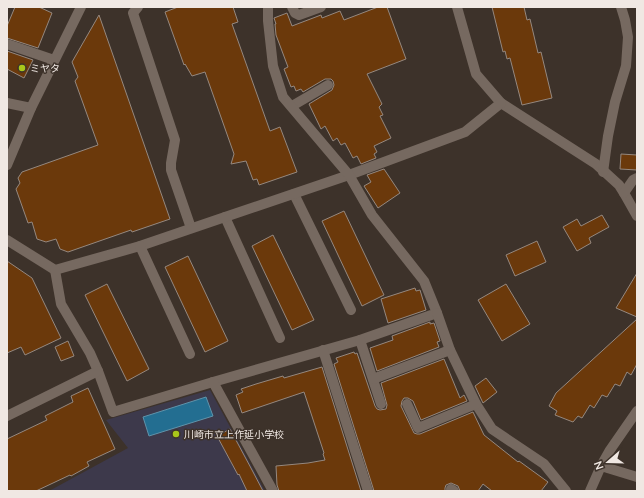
<svg xmlns="http://www.w3.org/2000/svg" width="644" height="498" font-family="Mulish,'Noto Sans JP',sans-serif">
  <rect width="100%" height="100%" fill="#3d322a"/>
  <polygon fill="#3d394b" points="210,390 265,491 49,491 128,448 106,420"/>
  <polygon fill="#236e91" stroke="#6093aa" points="206,397 213,416 149,436 143,417"/>
  <g fill="#6b390b" stroke="#95887f">
    <polygon points="15,7 39,7 52,13 38,48 7,38 7,26"/>
    <polygon points="178,7 233,7 238,22 232,24 270,131 280,127 297,172 259,185 257,179 253,180 246,161 231,164 234,154 205,72 192,76 185,64 184,65 165,12"/>
    <polygon points="378,7 387,7 406,59 367,74 382,104 379,107 383,115 380,116 391,138 374,146 377,152 374,154 376,158 361,164 357,156 353,158 345,143 341,145 337,138 333,141 325,126 321,129 309,104 332,90 334,85 333,81 331,79 325,79 303,92 301,89 296,91 294,86 291,87 284,69 288,67 276,35 275,24 276,24 274,18 287,13 292,26 321,15 322,18 340,11 344,20"/>
    <polygon points="492,7 524,7 527,20 530,19 538,53 541,52 552,98 522,105 510,58 507,59 505,51 503,52"/>
    <polygon points="99,15 170,219 132,232 131,230 68,252 60,249 56,239 46,242 37,239 32,222 28,223 16,189 20,183 18,178 22,172 98,145 75,81 78,77 72,62"/>
    <polygon points="7,51 33,60 24,78 7,69"/>
    <polygon points="621,154 637,155 637,170 620,169"/>
    <polygon points="384,169 400,193 378,208 364,186 371,182 367,175"/>
    <polygon points="344,211 384,295 362,306 322,221"/>
    <polygon points="602,215 609,227 589,238 591,243 577,251 563,227 577,219 581,226"/>
    <polygon points="273,235 314,320 292,330 252,246"/>
    <polygon points="537,241 546,262 515,276 506,255"/>
    <polygon points="188,256 228,341 205,352 165,267"/>
    <polygon points="7,261 32,278 61,338 25,355 21,347 7,353"/>
    <polygon points="637,273 637,317 616,308"/>
    <polygon points="107,284 149,369 127,381 85,295"/>
    <polygon points="506,284 530,324 502,341 478,300"/>
    <polygon points="415,288 416,291 420,290 426,310 388,323 381,299"/>
    <polygon points="637,319 637,364 631,375 627,372 620,386 615,384 607,397 602,395 594,408 590,405 582,418 578,416 573,422 555,415 557,411 549,406 556,393"/>
    <polygon points="430,322 430,324 434,323 440,341 437,342 439,347 377,371 370,348 393,340 392,336"/>
    <polygon points="68,341 74,356 61,361 55,347"/>
    <polygon points="354,352 355,354 357,353 375,406 377,409 380,410 386,409 387,405 381,383 444,359 460,398 464,395 467,401 421,420 413,401 408,398 404,398 402,401 401,406 414,433 417,434 420,434 473,412 484,435 518,462 519,461 548,482 541,491 492,491 483,484 478,491 460,491 458,486 451,483 446,485 445,488 445,491 374,491 334,364 338,362 336,358"/>
    <polygon points="322,367 361,491 279,491 277,485 276,466 308,463 325,460 323,454 324,453 304,392 242,413 236,395 243,392 241,389 256,384 283,376 284,378"/>
    <polygon points="486,378 497,392 483,403 475,386"/>
    <polygon points="88,388 115,449 87,462 89,466 71,476 70,475 36,491 7,491 7,439 47,420 45,416 73,402 71,396"/>
    <polygon points="230,429 252,470 263,491 247,491 239,474 238,475 217,436"/>
  </g>
  <g fill="none" stroke-linecap="round" stroke-linejoin="round">
    <g stroke="#766960" stroke-width="10">
      <polyline points="138,7 133,13 175,140 171,163 171,170 191,228"/>
      <polyline points="292,7 295,13 299,15 321,7"/>
      <polyline points="457,7 476,74 501,103 596,164 619,185 624,193 637,216"/>
      <polyline points="7,44 54,60"/>
      <polyline points="7,103 31,108"/>
      <polyline points="292,106 328,85"/>
      <polyline points="7,165 31,108 81,7"/>
      <polyline points="603,172 608,136 615,102 626,66 628,37 625,20 621,7"/>
      <polyline points="624,193 633,180 637,178"/>
      <polyline points="294,194 351,310"/>
      <polyline points="225,217 280,338"/>
      <polyline points="7,240 55,270 140,246 225,217 349,175 465,132 501,103"/>
      <polyline points="140,246 190,354"/>
      <polyline points="55,270 61,304 90,353 98,371 113,412 213,382 360,340 437,313 424,281 372,215 349,175 283,97 273,66 268,21 268,7"/>
      <polyline points="437,313 450,350 476,404 492,429 544,464 566,491"/>
      <polyline points="360,340 381,404"/>
      <polyline points="323,350 368,491"/>
      <polyline points="373,379 450,350"/>
      <polyline points="213,382 273,491"/>
      <polyline points="407,404 418,428 476,404"/>
      <polyline points="7,416 98,371"/>
      <polyline points="601,466 637,477"/>
      <polyline points="451,489 454,491"/>
      <polyline points="590,491 601,466 610,450 637,411"/>
    </g>
  </g>
  <g fill="#a9c71a" stroke="#3d322a" stroke-width="1.5">
    <circle cx="22" cy="68" r="4"/>
    <circle cx="176" cy="434" r="4"/>
  </g>
  <g text-anchor="middle" stroke-width="3" stroke-linejoin="round" paint-order="stroke">
    <g font-size="10" fill="#f0e8e3" stroke="#3d322a" text-anchor="start">
      <text x="30" y="72">ミヤタ</text>
      <text x="184" y="438">川崎市立上作延小学校</text>
    </g>
  </g>
  <rect width="644" height="498" fill="none" stroke="#f0e8e3" stroke-width="16"/>
  <g transform="translate(608 462) rotate(250)" stroke="#3d322a" stroke-width="3" paint-order="stroke">
  <path d="M0-3L7 15L0 10L-7 15Z" fill="#f0e8e3"/>
  <text y="-6" font-size="11" font-weight="bold" text-anchor="middle" fill="#f0e8e3">N</text>
  </g>
</svg>
